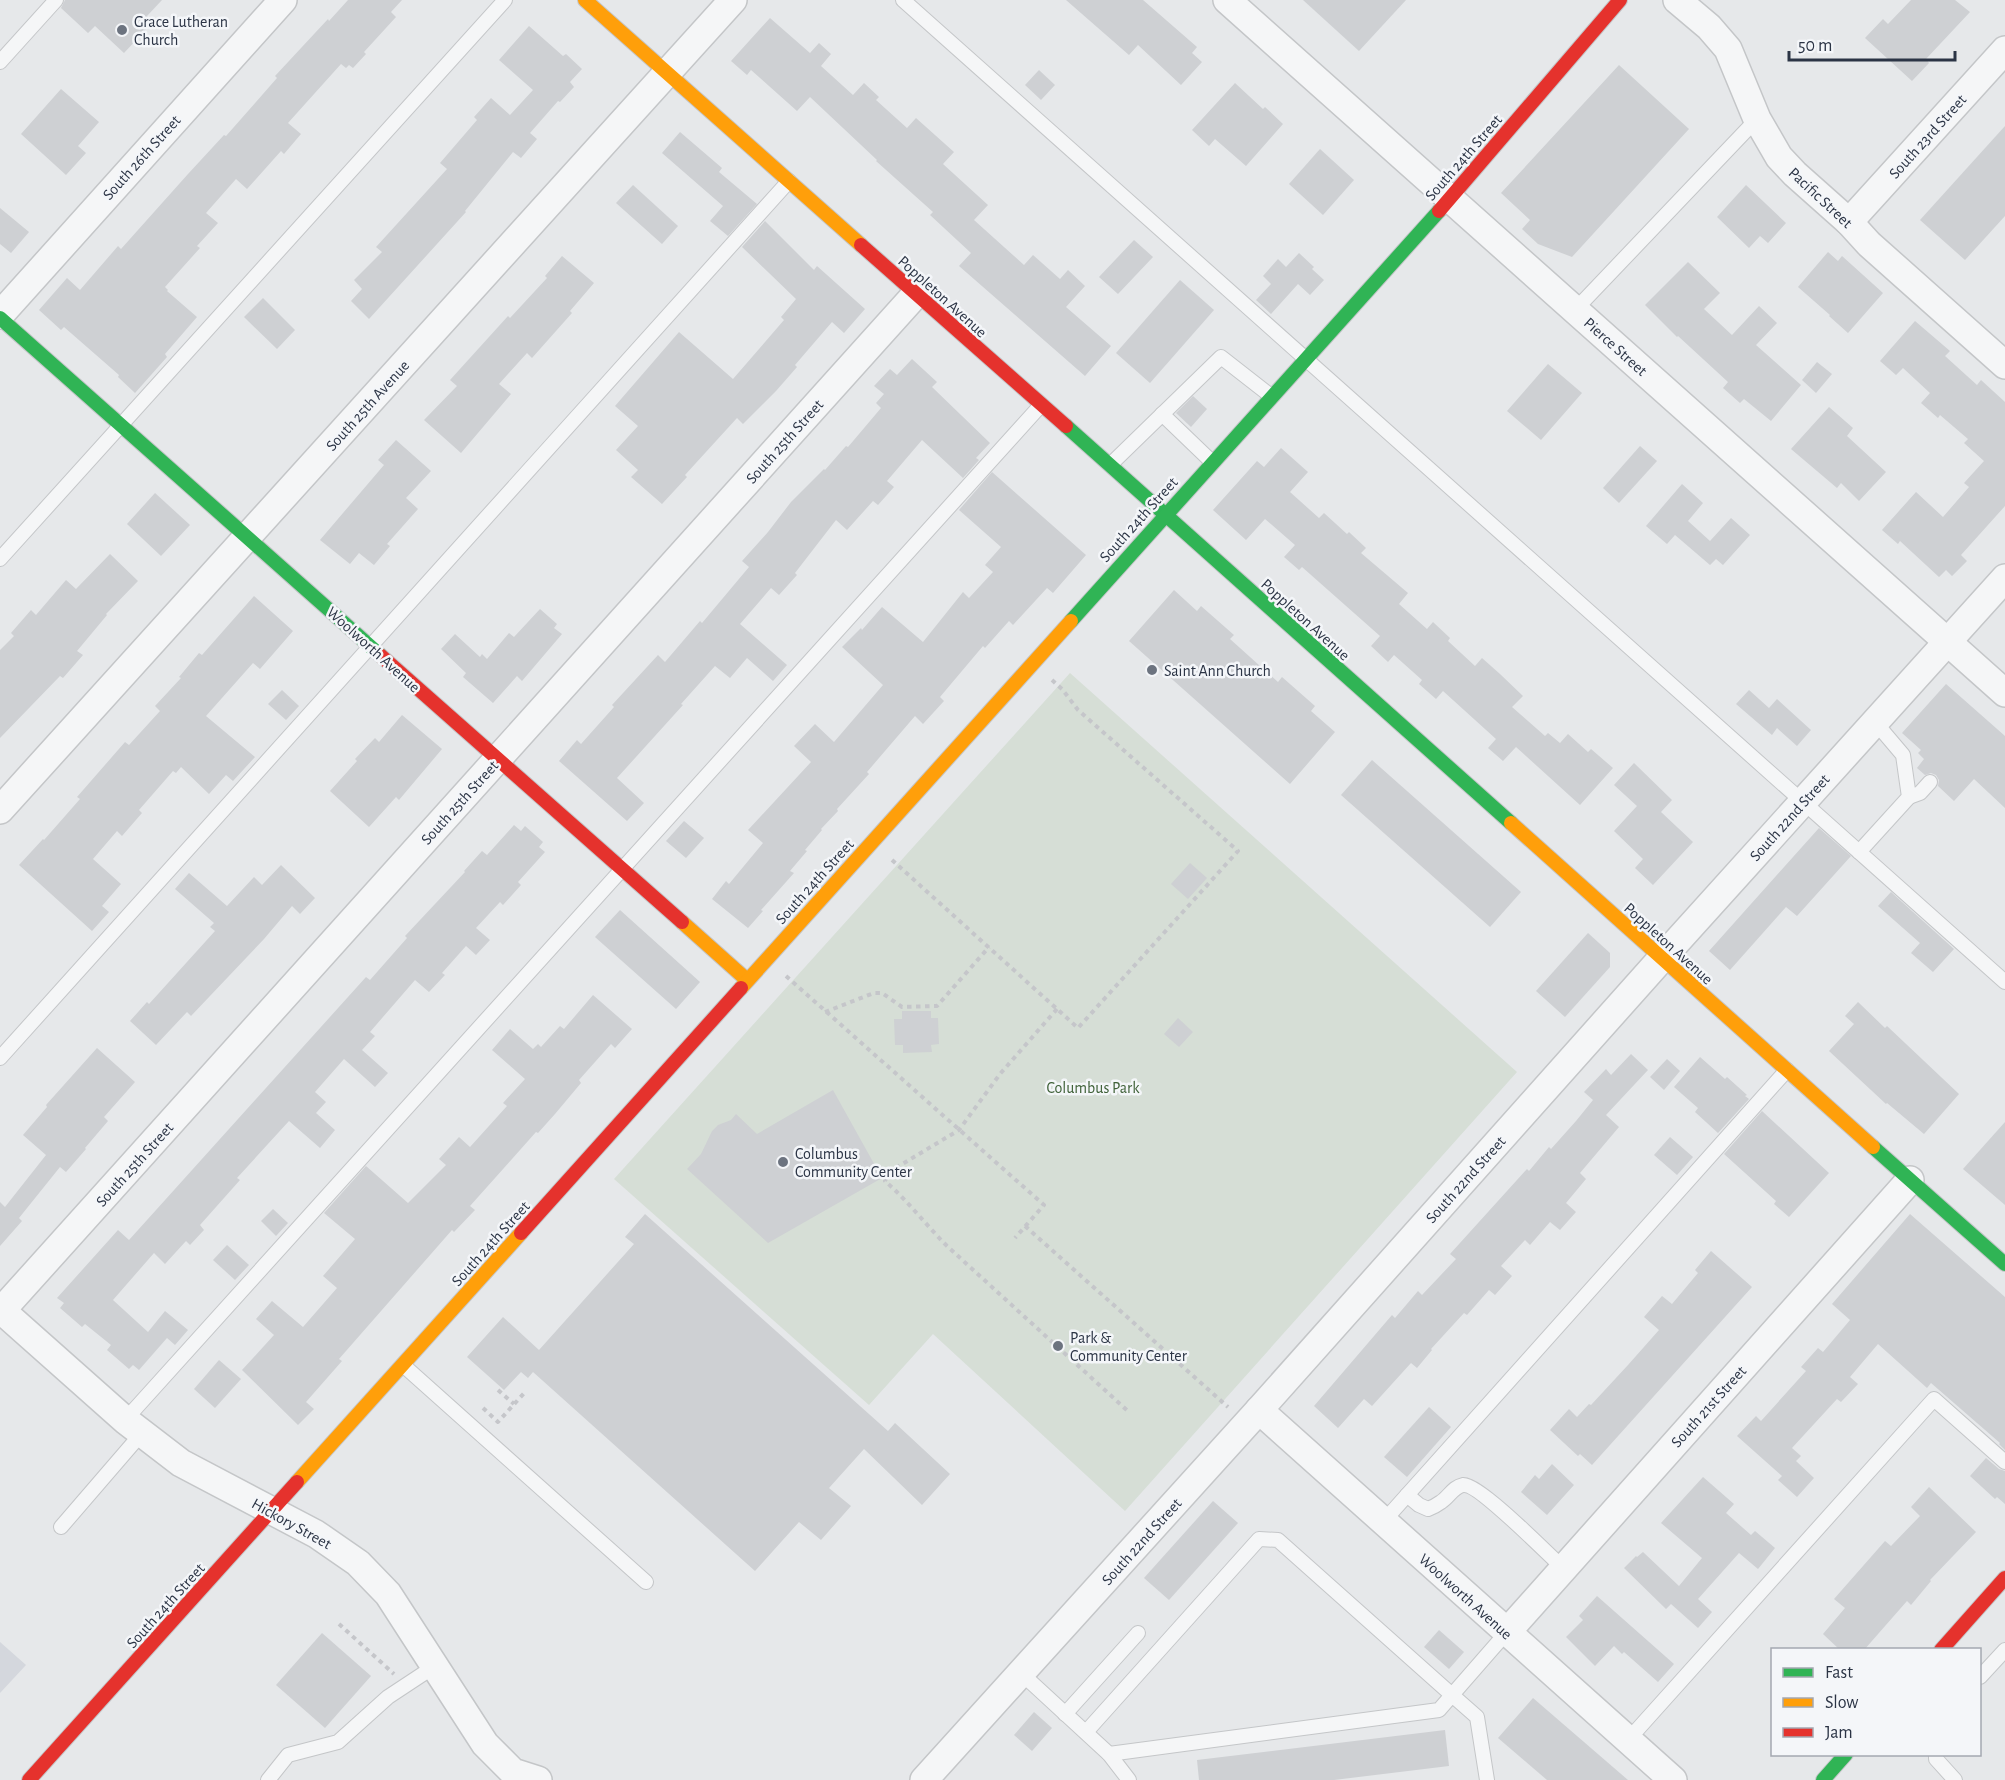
<svg xmlns="http://www.w3.org/2000/svg" width="2005" height="1780" font-family="'Alegreya Sans',sans-serif">
  <rect width="100%" height="100%" fill="#e6e8ea"/>
  <polygon fill="#d4d7dd" points="0,1642 26,1665 0,1693"/>
  <polygon fill="#d6ded6" points="1070,673 1517,1072 1125,1511 933,1334 869,1405 614,1179"/>
  <g fill="#ced0d3">
    <polygon points="65,0 162,0 147,16 153,22 124,53 95,26 88,33 61,8"/>
    <polygon points="348,0 402,0 391,12 396,17 364,52 366,54 353,68 349,65 346,68 341,64 288,123 301,134 284,154 281,151 247,189 236,179 206,213 218,223 197,246 200,248 165,287 168,290 167,291 197,317 165,354 167,357 135,393 118,377 119,375 64,327 61,330 39,310 67,278 80,290 118,246 121,249 188,174 224,135 226,136 277,78 275,76 328,19 329,21"/>
    <polygon points="1066,0 1143,0 1197,47 1192,53 1202,62 1181,85 1138,45 1129,55"/>
    <polygon points="1303,0 1406,0 1359,51"/>
    <polygon points="1911,0 1955,0 1970,12 1926,59 1929,63 1912,81 1865,38 1883,19 1888,24"/>
    <polygon points="770,18 810,53 819,43 831,54 821,66 853,95 864,83 879,97 876,100 907,128 916,118 954,152 943,164 988,205 974,220 1024,265 1033,255 1060,279 1068,270 1085,286 1066,307 1111,346 1085,376 959,266 971,253 930,215 933,212 876,161 877,160 810,97 797,111 751,70 747,75 731,61"/>
    <polygon points="529,26 563,56 566,54 582,69 570,82 574,87 560,102 558,101 530,133 537,139 521,158 513,152 465,211 466,212 369,319 351,301 362,289 354,280 382,252 376,247 447,169 440,163 477,120 474,117 491,98 510,115 533,90 499,60"/>
    <polygon points="1619,65 1689,129 1572,257 1538,244 1522,229 1530,220 1501,193"/>
    <polygon points="1039,70 1055,85 1041,100 1025,85"/>
    <polygon points="1235,83 1263,109 1265,107 1283,124 1246,166 1215,139 1209,146 1192,130"/>
    <polygon points="61,89 99,122 78,146 86,153 66,175 21,134"/>
    <polygon points="2005,126 2005,216 1965,260 1920,220"/>
    <polygon points="680,132 722,168 719,172 757,204 728,236 710,221 723,206 662,153"/>
    <polygon points="1320,149 1354,180 1323,215 1289,184"/>
    <polygon points="633,185 678,226 662,244 616,203"/>
    <polygon points="1746,185 1786,223 1768,243 1760,236 1749,248 1717,217"/>
    <polygon points="0,208 29,232 11,253 0,244"/>
    <polygon points="765,221 814,270 817,266 865,309 844,333 832,322 795,365 797,367 776,391 743,424 737,418 685,475 687,477 662,504 631,477 638,470 616,450 638,426 615,406 679,332 733,379 784,320 781,317 796,299 742,247"/>
    <polygon points="1134,240 1153,257 1118,294 1099,277"/>
    <polygon points="1828,252 1838,261 1842,256 1883,293 1848,333 1829,316 1830,315 1798,287"/>
    <polygon points="1299,253 1314,267 1312,269 1324,280 1310,295 1298,284 1271,314 1256,300 1271,284 1263,276 1278,259 1286,267"/>
    <polygon points="562,256 594,283 570,311 572,313 532,358 527,353 499,384 511,394 461,453 424,420 457,386 450,380 508,316 510,318 547,278 545,276"/>
    <polygon points="1688,262 1720,293 1704,309 1732,335 1759,306 1777,323 1756,345 1801,385 1771,421 1744,399 1740,403 1723,388 1728,382 1678,336 1677,337 1645,305"/>
    <polygon points="1180,280 1214,310 1150,383 1116,353"/>
    <polygon points="263,298 295,330 277,349 244,317"/>
    <polygon points="1915,321 1950,351 1945,356 1977,385 1981,380 2005,402 2005,506 1961,555 1967,561 1952,576 1946,570 1939,577 1900,541 1898,544 1882,530 1916,492 1943,517 1969,487 1964,483 1984,461 1964,443 1968,439 1940,415 1938,418 1921,403 1930,393 1903,368 1896,375 1880,361"/>
    <polygon points="912,359 937,382 932,387 990,443 976,458 979,460 963,478 922,440 887,481 894,487 878,505 873,501 847,530 836,520 795,573 797,575 779,595 771,588 740,624 787,665 773,681 747,658 730,678 715,666 681,704 683,705 617,778 644,803 627,821 559,761 577,740 581,744 614,707 612,705 658,655 665,662 700,621 702,623 749,567 742,561 768,532 791,502 824,469 825,470 846,446 848,447 881,408 876,403 884,394 874,386 890,369 897,375"/>
    <polygon points="1817,362 1832,374 1816,393 1802,380"/>
    <polygon points="1548,364 1582,393 1541,440 1507,411"/>
    <polygon points="1193,396 1207,409 1191,427 1176,413"/>
    <polygon points="1829,407 1853,428 1847,436 1886,472 1859,501 1841,483 1837,488 1791,449"/>
    <polygon points="396,440 431,471 406,498 418,509 387,544 390,546 374,565 359,553 350,564 320,540 384,465 378,460"/>
    <polygon points="1640,446 1657,461 1619,503 1603,488"/>
    <polygon points="1281,448 1308,472 1290,492 1319,518 1324,513 1347,534 1349,532 1366,548 1361,553 1408,593 1399,604 1427,629 1433,622 1450,638 1448,641 1475,666 1482,658 1500,674 1523,696 1512,707 1545,736 1548,733 1560,743 1568,734 1588,752 1591,749 1613,768 1580,805 1516,747 1503,761 1488,748 1496,739 1443,691 1436,699 1419,684 1422,680 1394,655 1388,662 1371,646 1380,636 1302,567 1299,570 1284,557 1295,545 1265,519 1246,540 1213,510 1257,461 1264,467"/>
    <polygon points="992,472 1086,555 1053,593 1047,588 1013,625 1009,621 985,648 983,646 940,697 944,701 923,724 915,716 867,772 869,774 837,809 838,811 821,829 822,830 805,850 807,851 790,871 794,873 761,910 763,911 748,928 712,899 726,881 729,884 763,843 748,830 811,762 794,746 815,724 834,742 883,685 842,647 861,628 862,630 882,607 923,642 963,592 969,598 993,572 985,565 1001,547 959,510"/>
    <polygon points="1682,484 1703,503 1688,521 1710,541 1731,518 1750,535 1723,565 1716,559 1710,565 1675,535 1667,544 1646,526"/>
    <polygon points="155,493 190,525 161,556 127,524"/>
    <polygon points="110,554 138,581 106,614 107,615 77,651 83,655 63,678 60,676 0,738 0,650 14,636 11,633 31,610 36,615 66,580 76,589"/>
    <polygon points="1174,590 1197,611 1201,606 1234,635 1230,639 1278,682 1282,677 1315,706 1311,711 1335,732 1290,784 1129,641"/>
    <polygon points="254,596 293,631 260,669 253,663 206,716 255,757 233,781 226,775 209,794 181,767 176,773 173,771 139,810 142,813 122,836 117,831 93,859 121,884 102,906 109,912 92,931 19,865 43,839 44,840 80,799 77,797 125,742 129,745 160,711 155,706 181,678 179,677 199,653 202,655"/>
    <polygon points="540,609 557,624 554,628 562,634 522,681 517,676 493,703 463,677 466,673 441,649 455,634 480,657 482,654 487,659 509,633 514,637"/>
    <polygon points="1946,684 2005,736 2005,808 1974,779 1954,801 1938,786 1939,780 1936,775 1931,773 1925,775 1917,768 1924,759 1918,753 1921,750 1902,733"/>
    <polygon points="282,690 299,706 286,720 268,704"/>
    <polygon points="1749,690 1769,708 1777,699 1811,730 1797,746 1777,728 1772,735 1736,704"/>
    <polygon points="402,715 442,749 399,800 396,797 369,827 330,791 357,761 355,759 375,738 379,742"/>
    <polygon points="1372,760 1521,892 1490,927 1341,795"/>
    <polygon points="1634,763 1672,800 1661,812 1693,842 1653,885 1635,868 1643,859 1614,831 1637,806 1614,785"/>
    <polygon points="684,821 704,838 686,858 666,841"/>
    <polygon points="514,825 521,831 525,826 543,842 539,847 545,852 518,882 521,885 503,905 500,902 476,928 490,940 476,955 466,946 442,973 445,975 429,992 415,980 370,1032 375,1036 362,1050 388,1073 375,1087 344,1059 315,1092 326,1102 316,1113 335,1130 320,1148 289,1121 237,1178 240,1180 200,1225 204,1230 190,1245 186,1241 165,1264 154,1253 113,1300 148,1332 165,1311 188,1330 175,1345 167,1338 139,1370 133,1365 129,1369 107,1350 111,1345 85,1324 82,1327 60,1308 64,1303 57,1298 118,1230 129,1240 366,977 370,980 407,938 405,936 465,872 464,871 482,851 487,855"/>
    <polygon points="1819,828 1851,856 1797,916 1786,907 1730,970 1709,951"/>
    <polygon points="1190,863 1207,878 1188,899 1171,884"/>
    <polygon points="281,865 315,898 300,914 292,906 264,939 191,1016 187,1012 156,1045 130,1021 147,1002 149,1004 215,931 210,927 214,923 175,889 189,873 227,906 254,877 262,885"/>
    <polygon points="1891,892 1954,949 1933,972 1911,953 1920,943 1878,906"/>
    <polygon points="620,910 700,982 676,1009 595,937"/>
    <polygon points="1588,933 1610,953 1610,967 1565,1017 1536,991"/>
    <polygon points="593,995 632,1029 615,1048 611,1044 579,1080 581,1083 555,1114 538,1133 536,1132 470,1206 475,1210 454,1232 452,1230 339,1359 342,1361 306,1402 314,1409 298,1425 242,1370 274,1335 256,1319 272,1301 303,1327 337,1288 323,1276 355,1239 324,1213 366,1166 408,1203 446,1165 439,1159 459,1137 470,1147 507,1106 503,1103 525,1079 492,1050 510,1029 533,1049 538,1044 541,1047 560,1026 564,1029"/>
    <polygon points="1858,1002 1885,1028 1887,1026 1959,1094 1924,1134 1887,1103 1886,1104 1829,1051 1854,1024 1845,1016"/>
    <polygon points="902,1011 931,1011 931,1018 938,1018 939,1044 931,1045 932,1052 903,1053 903,1045 895,1045 894,1019 902,1019"/>
    <polygon points="1178,1018 1193,1032 1179,1047 1164,1034"/>
    <polygon points="97,1048 135,1082 104,1117 108,1121 85,1148 86,1149 66,1172 60,1167 19,1218 22,1221 0,1246 0,1202 5,1207 46,1155 23,1135 47,1107 46,1105"/>
    <polygon points="1631,1054 1648,1070 1606,1115 1619,1127 1580,1173 1586,1179 1566,1203 1576,1212 1560,1230 1550,1222 1530,1245 1525,1240 1501,1266 1512,1276 1495,1295 1489,1290 1467,1315 1464,1313 1431,1349 1432,1350 1417,1368 1411,1363 1372,1406 1364,1399 1338,1428 1314,1406 1392,1315 1395,1318 1418,1291 1422,1295 1456,1259 1450,1254 1527,1169 1529,1171 1549,1147 1551,1149 1576,1121 1593,1100 1584,1092 1606,1069 1611,1075"/>
    <polygon points="1700,1057 1725,1079 1727,1077 1747,1095 1745,1096 1749,1099 1718,1133 1695,1112 1698,1108 1674,1087"/>
    <polygon points="1667,1059 1680,1071 1664,1090 1650,1077"/>
    <polygon points="833,1090 882,1178 768,1243 687,1169 701,1154 712,1131 718,1125 731,1120 736,1114 757,1134"/>
    <polygon points="1762,1111 1829,1173 1789,1217 1774,1204 1776,1201 1724,1154"/>
    <polygon points="2005,1122 2005,1205 1963,1169"/>
    <polygon points="1670,1137 1693,1157 1677,1175 1654,1155"/>
    <polygon points="273,1209 288,1223 276,1236 261,1221"/>
    <polygon points="645,1214 888,1431 895,1423 950,1474 922,1505 864,1449 829,1488 851,1506 821,1540 799,1522 755,1571 533,1372 528,1378 521,1372 504,1390 467,1357 503,1317 539,1350 634,1244 625,1237"/>
    <polygon points="1910,1214 2005,1297 2005,1450 1999,1444 2000,1443 1931,1383 1927,1388 1878,1344 1850,1377 1858,1384 1841,1402 1837,1399 1792,1448 1801,1456 1796,1461 1814,1478 1797,1497 1778,1480 1782,1476 1737,1436 1756,1416 1761,1421 1806,1371 1801,1367 1818,1348 1823,1352 1850,1320 1832,1304"/>
    <polygon points="227,1245 249,1265 235,1280 213,1260"/>
    <polygon points="1711,1251 1752,1287 1592,1465 1580,1454 1578,1456 1550,1430 1569,1409 1577,1417 1589,1404 1591,1405 1628,1365 1659,1330 1644,1317 1662,1296 1672,1304 1698,1273 1695,1270"/>
    <polygon points="219,1360 241,1379 215,1408 194,1389"/>
    <polygon points="1429,1407 1451,1427 1407,1477 1384,1457"/>
    <polygon points="1986,1458 1999,1469 2005,1471 2005,1504 1997,1497 1995,1499 1970,1476"/>
    <polygon points="1552,1464 1574,1485 1547,1515 1521,1492 1535,1475 1539,1479"/>
    <polygon points="1703,1477 1734,1504 1726,1513 1751,1535 1755,1531 1775,1548 1758,1569 1739,1553 1698,1599 1712,1612 1698,1628 1671,1604 1666,1609 1624,1568 1636,1556 1637,1557 1643,1552 1679,1586 1702,1558 1661,1523"/>
    <polygon points="1929,1487 1976,1532 1930,1580 1931,1581 1911,1605 1907,1601 1864,1650 1840,1650 1823,1634 1845,1608 1834,1599 1885,1541 1891,1546 1920,1516 1911,1507"/>
    <polygon points="1213,1501 1238,1523 1169,1600 1144,1578"/>
    <polygon points="1597,1596 1674,1664 1658,1682 1624,1652 1622,1654 1614,1646 1595,1666 1566,1637 1583,1620 1579,1616"/>
    <polygon points="1439,1630 1464,1652 1449,1669 1424,1647"/>
    <polygon points="322,1633 371,1676 325,1728 276,1685"/>
    <polygon points="1533,1698 1628,1780 1547,1780 1498,1738"/>
    <polygon points="1034,1712 1052,1728 1032,1751 1014,1735"/>
    <polygon points="1445,1730 1449,1766 1334,1780 1199,1780 1197,1760"/>
  </g>
  <g fill="none" stroke-linecap="round" stroke-linejoin="round">
    <defs>
      <g id="lane">
        <polyline points="903,0 2005,982"/>
        <polyline points="0,62 56,0"/>
        <polyline points="1575,310 1757,119"/>
        <polyline points="1162,414 1212,462"/>
        <polyline points="1110,465 1221,357 1271,396"/>
        <polyline points="0,559 505,0"/>
        <polyline points="1909,797 1920,793 1930,782"/>
        <polyline points="1859,852 1909,797 1903,755 1875,722"/>
        <polyline points="0,1058 789,181"/>
        <polyline points="403,1365 646,1582"/>
        <polyline points="125,1420 1041,405"/>
        <path d="M1407,1495L1419,1505L1428,1509C1433,1507 1437,1505 1441,1502C1449,1497 1453,1487 1463,1485C1478,1483 1548,1554 1563,1568"/>
        <polyline points="1383,1522 1787,1070"/>
        <polyline points="61,1527 142,1433"/>
        <polyline points="1021,1673 1109,1754 1129,1780"/>
        <polyline points="1980,1677 2005,1650"/>
        <polyline points="1065,1714 1138,1633"/>
        <polyline points="1086,1732 1259,1539 1278,1540 1452,1695 1507,1632"/>
        <polyline points="1628,1740 1934,1399 2005,1462"/>
        <polyline points="1109,1754 1439,1710 1452,1695 1477,1717 1487,1780"/>
        <polyline points="1936,1754 1936,1759 1955,1780"/>
        <polyline points="268,1780 288,1755 338,1742 388,1697 435,1666"/>
      </g>
      <g id="street">
        <polyline points="1227,0 2005,693"/>
        <polyline points="1677,0 1709,27 1728,49 1757,119 1779,157 1795,174 1849,222 1869,244 2005,365"/>
        <polyline points="1849,222 2005,50"/>
        <polyline points="0,315 283,0"/>
        <polyline points="0,810 733,0"/>
        <polyline points="0,1309 125,1420 181,1463 316,1534 358,1563 388,1594 485,1744 513,1772 538,1780"/>
        <polyline points="2,1310 916,294"/>
        <polyline points="1259,1410 1673,1780"/>
        <polyline points="1507,1632 1910,1180"/>
        <polyline points="924,1780 1259,1410 1662,958 2005,578"/>
      </g>
      <g id="fast">
        <polyline points="0,318 380,655"/>
        <polyline points="1066,426 1511,823"/>
        <polyline points="1071,621 1439,211"/>
        <polyline points="1873,1147 2005,1264"/>
        <polyline points="1823,1780 1846,1754"/>
      </g>
      <g id="slow">
        <polyline points="585,0 861,245"/>
        <polyline points="1511,823 1873,1147"/>
        <polyline points="682,922 747,980"/>
        <polyline points="741,988 1071,621"/>
        <polyline points="297,1482 521,1233"/>
      </g>
      <g id="jam">
        <polyline points="1439,211 1620,0"/>
        <polyline points="861,245 1066,426"/>
        <polyline points="380,655 682,922"/>
        <polyline points="521,1233 741,988"/>
        <polyline points="1941,1650 2005,1578"/>
        <polyline points="29,1780 297,1482"/>
      </g>
    </defs>
    <use href="#lane" stroke="#c4c6c8" stroke-width="16"/>
    <use href="#street" stroke="#c4c6c8" stroke-width="30"/>
    <use href="#fast" stroke="#c4c6c8" stroke-width="16"/>
    <use href="#slow" stroke="#c4c6c8" stroke-width="16"/>
    <use href="#jam" stroke="#c4c6c8" stroke-width="16"/>
    <g stroke="#c5c6ca" stroke-width="4" stroke-dasharray="4.5 4.5" stroke-linecap="butt">
      <polyline points="892,860 1078,1028 1238,851 1078,710 1062,689 1052,680"/>
      <polyline points="786,976 1044,1205 1015,1238"/>
      <path d="M1057,1009L1000,1074L959,1130L889,1172L885,1181C908,1201 926,1225 947,1246L1130,1413"/>
      <polyline points="825,1012 874,993 882,993 902,1007 937,1006 989,947"/>
      <polyline points="1025,1226 1228,1407"/>
      <polyline points="498,1390 514,1404"/>
      <polyline points="483,1408 498,1422 526,1391"/>
      <polyline points="339,1624 394,1674"/>
    </g>
    <use href="#lane" stroke="#f5f6f7" stroke-width="14"/>
    <use href="#street" stroke="#f5f6f7" stroke-width="27"/>
    <use href="#fast" stroke="#30b455" stroke-width="14"/>
    <use href="#slow" stroke="#ff9f0a" stroke-width="14"/>
    <use href="#jam" stroke="#e5322d" stroke-width="14"/>
  </g>
  <g fill="#6c737f" stroke="#f4f6f9" stroke-width="2">
    <circle cx="122" cy="30" r="6"/>
    <circle cx="1152" cy="670" r="6"/>
    <circle cx="783" cy="1162" r="6"/>
    <circle cx="1058" cy="1346" r="6"/>
  </g>
  <g text-anchor="middle" stroke-width="5" stroke-linejoin="round" paint-order="stroke">
    <g font-size="16" fill="#2b3445" stroke="#f4f6f9" text-anchor="start">
      <text x="134" y="27">Grace Lutheran<tspan x="134" dy="18">Church</tspan></text>
      <text x="1164" y="676">Saint Ann Church</text>
      <text x="795" y="1159">Columbus<tspan x="795" dy="18">Community Center</tspan></text>
      <text x="1070" y="1343">Park &amp;<tspan x="1070" dy="18">Community Center</tspan></text>
    </g>
    <g font-size="16" fill="#2b3445" stroke="#f4f6f9">
      <text transform="translate(1927 136) rotate(-48)" y="6">South 23rd Street</text>
      <text transform="translate(141 157) rotate(-48)" y="6">South 26th Street</text>
      <text transform="translate(1463 157) rotate(-49)" y="6">South 24th Street</text>
      <text transform="translate(1821 197) rotate(43)" y="6">Pacific Street</text>
      <text transform="translate(943 296) rotate(42)" y="6">Poppleton Avenue</text>
      <text transform="translate(1616 346) rotate(42)" y="6">Pierce Street</text>
      <text transform="translate(367 405) rotate(-48)" y="6">South 25th Avenue</text>
      <text transform="translate(784 441) rotate(-48)" y="6">South 25th Street</text>
      <text transform="translate(1138 519) rotate(-48)" y="6">South 24th Street</text>
      <text transform="translate(1306 619) rotate(42)" y="6">Poppleton Avenue</text>
      <text transform="translate(374 649) rotate(42)" y="6">Woolworth Avenue</text>
      <text transform="translate(459 802) rotate(-48)" y="6">South 25th Street</text>
      <text transform="translate(1789 817) rotate(-48)" y="6">South 22nd Street</text>
      <text transform="translate(814 881) rotate(-48)" y="6">South 24th Street</text>
      <text transform="translate(1669 943) rotate(42)" y="6">Poppleton Avenue</text>
      <text transform="translate(134 1164) rotate(-48)" y="6">South 25th Street</text>
      <text transform="translate(1465 1179) rotate(-48)" y="6">South 22nd Street</text>
      <text transform="translate(490 1243) rotate(-48)" y="6">South 24th Street</text>
      <text transform="translate(1708 1406) rotate(-48)" y="6">South 21st Street</text>
      <text transform="translate(292 1523) rotate(29)" y="6">Hickory Street</text>
      <text transform="translate(1141 1541) rotate(-48)" y="6">South 22nd Street</text>
      <text transform="translate(1466 1596) rotate(42)" y="6">Woolworth Avenue</text>
      <text transform="translate(165 1605) rotate(-48)" y="6">South 24th Street</text>
    </g>
    <g font-size="16" fill="#3f6138" stroke="#f4f6f9">
      <text x="1093" y="1093">Columbus Park</text>
    </g>
  </g>
  <rect x="1771" y="1648" width="210" height="108" fill="#f4f6f9" stroke="#a4a8b1" stroke-width="1.5"/>
  <rect x="1783" y="1668" width="30" height="9" fill="#30b455" stroke="#a4a8b1" stroke-width="1.5"/>
  <text x="1825" y="1678" font-size="18" fill="#2b3445">Fast</text>
  <rect x="1783" y="1698" width="30" height="9" fill="#ff9f0a" stroke="#a4a8b1" stroke-width="1.5"/>
  <text x="1825" y="1708" font-size="18" fill="#2b3445">Slow</text>
  <rect x="1783" y="1728" width="30" height="9" fill="#e5322d" stroke="#a4a8b1" stroke-width="1.5"/>
  <text x="1825" y="1738" font-size="18" fill="#2b3445">Jam</text>
  <path d="M1789 51v9h166v-9" fill="none" stroke="#2b3445" stroke-width="3"/>
  <text x="1798" y="51" font-size="18" fill="#2b3445" stroke="#f4f6f9" stroke-width="4.5" paint-order="stroke">50 m</text>
</svg>
